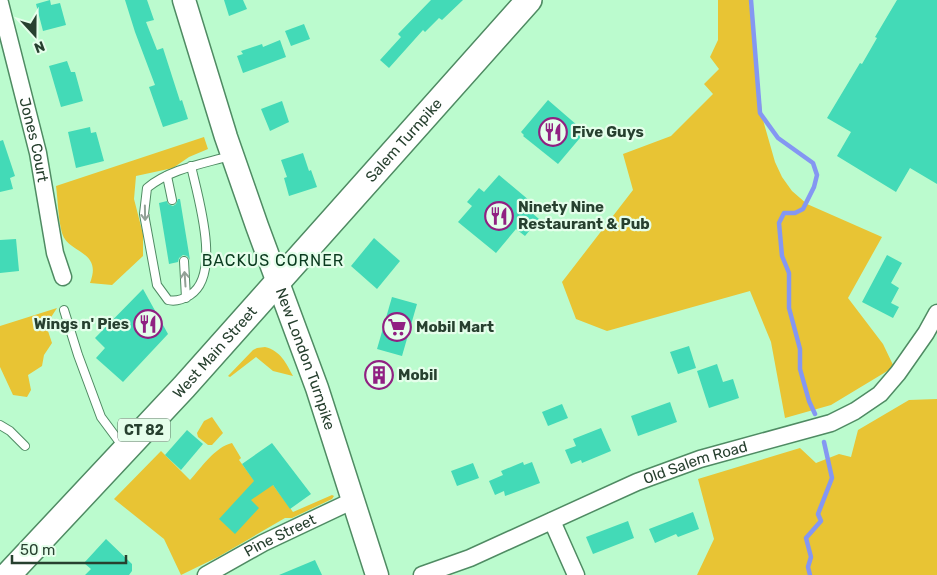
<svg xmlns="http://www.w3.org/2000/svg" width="937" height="575" font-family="Rubik,sans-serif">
  <rect width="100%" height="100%" fill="#bbfbce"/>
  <g fill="#e8c434">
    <polygon points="718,0 749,0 763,120 775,162 782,177 792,191 807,204 882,237 848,298 883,344 894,367 831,405 785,418 771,342 750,291 607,331 576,319 562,282 633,190 623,154 671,136 713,94 704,84 719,69 710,57 718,40"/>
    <path d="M204,137L208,149L189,157L173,168L136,176L134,199L143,234V256L112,285L90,283C103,250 68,254 62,233C58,218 58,201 56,186Z"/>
    <polygon points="57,308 46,325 52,343 44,355 42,366 28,375 31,390 27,397 13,395 0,367 0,326"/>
    <path d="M265,347C281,351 286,363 293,376L273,371L256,357L230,377L228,376L253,350L257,348Z"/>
    <polygon points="937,399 937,575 697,575 714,539 698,479 800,448 816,463 839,454 851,457 858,430 909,400"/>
    <polygon points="212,417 223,433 212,445 208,445 198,437 197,433 204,421"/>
    <path d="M232,443L241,458L239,460L256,483L273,485L293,512L332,495L334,496L332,499L292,518H285L218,557L181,575L164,539L114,499L161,451L190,480C201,468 215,447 232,443Z"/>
  </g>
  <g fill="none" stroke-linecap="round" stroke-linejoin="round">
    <g stroke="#8497f2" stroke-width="4.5">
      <polyline points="751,0 760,113 778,138 813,163 817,175 814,187 803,209 795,213 784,213 779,223 782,256 789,273 789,308 800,349 800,369 809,401 815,414"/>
      <polyline points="810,575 808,567 811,557 806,538 821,521 818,514 832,478 824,442"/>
    </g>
  </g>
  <g fill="#43dab7">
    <polygon points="50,0 51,5 60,3 66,25 43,31 36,4"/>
    <polygon points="125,0 147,0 154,20 146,22 157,50 163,48 180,101 182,100 188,119 163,127 149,87 155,85 135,32"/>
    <polygon points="224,0 243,0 247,9 229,16"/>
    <polygon points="431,0 463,0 442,20 439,18 425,32 423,30 389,68 380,60 401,37 398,34"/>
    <polygon points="897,0 937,0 937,184 910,168 896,192 837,156 851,132 827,118 860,63 862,64 877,38 875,37"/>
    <polygon points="304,24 310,39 291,46 285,31"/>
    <polygon points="280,40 286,57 243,73 237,56 243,54 241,51 262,44 263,47"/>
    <polygon points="67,61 71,72 75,72 83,101 61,107 49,66"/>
    <polygon points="548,100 585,132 558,164 523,136 524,135 521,132"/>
    <polygon points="282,101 289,122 270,131 261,109"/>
    <polygon points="90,127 91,133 96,132 104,161 76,168 68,132"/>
    <polygon points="3,140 15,176 10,178 13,189 0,192 0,141"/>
    <polygon points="303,153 309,171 311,170 317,187 289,196 284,178 287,177 281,160"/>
    <polygon points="499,175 536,206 531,212 539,219 525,236 516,229 496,253 458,222 472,206 467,202 479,188 484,192"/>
    <polygon points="178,199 180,199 190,260 187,256 183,255 179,258 178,262 169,264 159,203 167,201 168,204 173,206 176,204"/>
    <polygon points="374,238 400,261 377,289 351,266"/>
    <polygon points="16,239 19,271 0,273 0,240"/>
    <polygon points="887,255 902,263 891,283 899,288 891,303 899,307 893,318 862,302"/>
    <polygon points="143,289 168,334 123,382 96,358 105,348 95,338"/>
    <polygon points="392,297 417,304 402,356 377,349"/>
    <polygon points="689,346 696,368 678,374 670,352"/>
    <polygon points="717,364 723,382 733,379 739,398 709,408 697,371"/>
    <polygon points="389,365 394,376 370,386 365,375"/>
    <polygon points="670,402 677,422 638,436 631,416"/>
    <polygon points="562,404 568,418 548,426 542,412"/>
    <polygon points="601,428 611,451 582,463 581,460 571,464 565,450 576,446 573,439"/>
    <polygon points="187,430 203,444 181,470 165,455"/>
    <polygon points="272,443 311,494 290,509 273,485 251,500 259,508 235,534 219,519 254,481 242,464"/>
    <polygon points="523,462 524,465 532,462 540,483 505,496 504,491 495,495 489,481 503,475 501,471"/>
    <polygon points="473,463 479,478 457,486 451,471"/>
    <polygon points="693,512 699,529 678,537 676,534 655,543 649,529"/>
    <polygon points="628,521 634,538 593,554 586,537"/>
    <polygon points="106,539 132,564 132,571 129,575 85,575 91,569 84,563"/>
    <polygon points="315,560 322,575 279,575"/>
  </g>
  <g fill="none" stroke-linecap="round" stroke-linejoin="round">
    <defs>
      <g id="service">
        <path d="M191,166C198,197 222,275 190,295C182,300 176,302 168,300L157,285L144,214L147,188C170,169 202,164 230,156"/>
        <polyline points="167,176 172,200"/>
        <polyline points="184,261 186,298"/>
        <polyline points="64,310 78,355 101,417 124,448"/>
        <polyline points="0,425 10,431 25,446"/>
      </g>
      <g id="minor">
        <path id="s1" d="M0,3L38,153L55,253L63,277"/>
        <polyline points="552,521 576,575"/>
        <path id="s2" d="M206,575L263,543L354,500"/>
        <path id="s3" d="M422,575L470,558L637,482L700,459L831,423L855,411L880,394L898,373L926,333L937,313"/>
      </g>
      <g id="secondary">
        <path id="s4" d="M184,0L226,137L257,226L317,388L377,575"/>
      </g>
      <g id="primary">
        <path id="s5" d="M8,575L184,387L529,0"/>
      </g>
    </defs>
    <use href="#service" stroke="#4f8b63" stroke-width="10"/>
    <use href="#minor" stroke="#4f8b63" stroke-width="19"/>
    <use href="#secondary" stroke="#4f8b63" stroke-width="25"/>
    <use href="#primary" stroke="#4f8b63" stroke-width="28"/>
    <use href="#service" stroke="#fff" stroke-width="8"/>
    <use href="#minor" stroke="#fff" stroke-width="16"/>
    <use href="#secondary" stroke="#fff" stroke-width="22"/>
    <use href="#primary" stroke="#fff" stroke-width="25"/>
  </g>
  <defs><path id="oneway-shaft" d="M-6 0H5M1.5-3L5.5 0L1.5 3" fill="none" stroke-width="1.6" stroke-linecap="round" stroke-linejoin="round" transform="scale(1.25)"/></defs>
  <g stroke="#93a097">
    <use href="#oneway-shaft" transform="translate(145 213) rotate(89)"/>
    <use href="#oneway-shaft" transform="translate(185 279) rotate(-94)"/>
  </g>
  <defs>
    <symbol id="restaurant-ring" viewBox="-11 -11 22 22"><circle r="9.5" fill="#e5feeb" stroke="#902082" stroke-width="1.5"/><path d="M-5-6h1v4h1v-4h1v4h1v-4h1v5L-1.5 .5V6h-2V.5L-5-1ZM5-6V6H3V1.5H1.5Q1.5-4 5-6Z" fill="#902082"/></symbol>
    <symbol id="supermarket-ring" viewBox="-11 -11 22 22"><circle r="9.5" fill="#e5feeb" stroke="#902082" stroke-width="1.5"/><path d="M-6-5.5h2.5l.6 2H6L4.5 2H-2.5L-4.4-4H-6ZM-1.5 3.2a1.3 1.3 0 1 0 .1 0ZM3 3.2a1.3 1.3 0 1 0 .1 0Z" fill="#902082"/></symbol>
    <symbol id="building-ring" viewBox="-11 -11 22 22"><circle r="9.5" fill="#e5feeb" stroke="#902082" stroke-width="1.5"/><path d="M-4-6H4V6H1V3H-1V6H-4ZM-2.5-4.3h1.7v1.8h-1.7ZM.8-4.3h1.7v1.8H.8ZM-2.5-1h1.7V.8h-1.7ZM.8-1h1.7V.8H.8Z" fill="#902082"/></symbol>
  </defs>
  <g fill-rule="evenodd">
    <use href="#restaurant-ring" x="537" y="116" width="32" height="32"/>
    <use href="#restaurant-ring" x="483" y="200" width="32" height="32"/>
    <use href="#restaurant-ring" x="132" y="308" width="32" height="32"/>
    <use href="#supermarket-ring" x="381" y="311" width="32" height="32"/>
    <use href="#building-ring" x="363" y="359" width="32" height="32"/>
  </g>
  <g text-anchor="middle" stroke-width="4.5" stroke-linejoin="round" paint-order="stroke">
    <rect fill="#e5feeb" stroke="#607967" stroke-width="1" x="118" y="418.5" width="52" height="23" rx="4"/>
    <g font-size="14" font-weight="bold" fill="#27402f">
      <text x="144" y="435">CT 82</text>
    </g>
    <g font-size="15" font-weight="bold" fill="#27402f" stroke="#e5feeb" text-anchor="start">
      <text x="572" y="137">Five Guys</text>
      <text x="518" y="212">Ninety Nine<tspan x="518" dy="17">Restaurant &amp; Pub</tspan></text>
      <text x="129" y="329" text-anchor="end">Wings n' Pies</text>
      <text x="416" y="332">Mobil Mart</text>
      <text x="398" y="380">Mobil</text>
    </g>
    <g font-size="15" fill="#27402f" stroke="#e5feeb">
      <text dy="5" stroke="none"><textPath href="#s1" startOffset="141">Jones Court</textPath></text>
      <text dy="5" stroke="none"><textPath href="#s5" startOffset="588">Salem Turnpike</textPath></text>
      <text dy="5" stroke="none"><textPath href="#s5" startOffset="304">West Main Street</textPath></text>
      <text dy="5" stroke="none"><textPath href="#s4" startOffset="379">New London Turnpike</textPath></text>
      <text dy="5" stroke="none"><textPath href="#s3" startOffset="296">Old Salem Road</textPath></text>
      <text dy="5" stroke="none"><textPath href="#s2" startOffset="84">Pine Street</textPath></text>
    </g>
    <g font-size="16" letter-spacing="1" fill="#0a3b1f" stroke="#e5feeb">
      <text x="273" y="266">BACKUS CORNER</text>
    </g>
  </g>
  <g transform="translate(35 35) rotate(159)" stroke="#e5feeb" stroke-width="4" paint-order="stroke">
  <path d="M0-4L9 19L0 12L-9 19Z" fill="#27402f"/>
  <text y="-8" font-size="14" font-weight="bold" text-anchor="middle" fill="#27402f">N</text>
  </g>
  <path d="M12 555v8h114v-8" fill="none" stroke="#27402f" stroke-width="2.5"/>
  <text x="20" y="555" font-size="15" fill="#27402f" stroke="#e5feeb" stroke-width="4" paint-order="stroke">50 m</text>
</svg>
